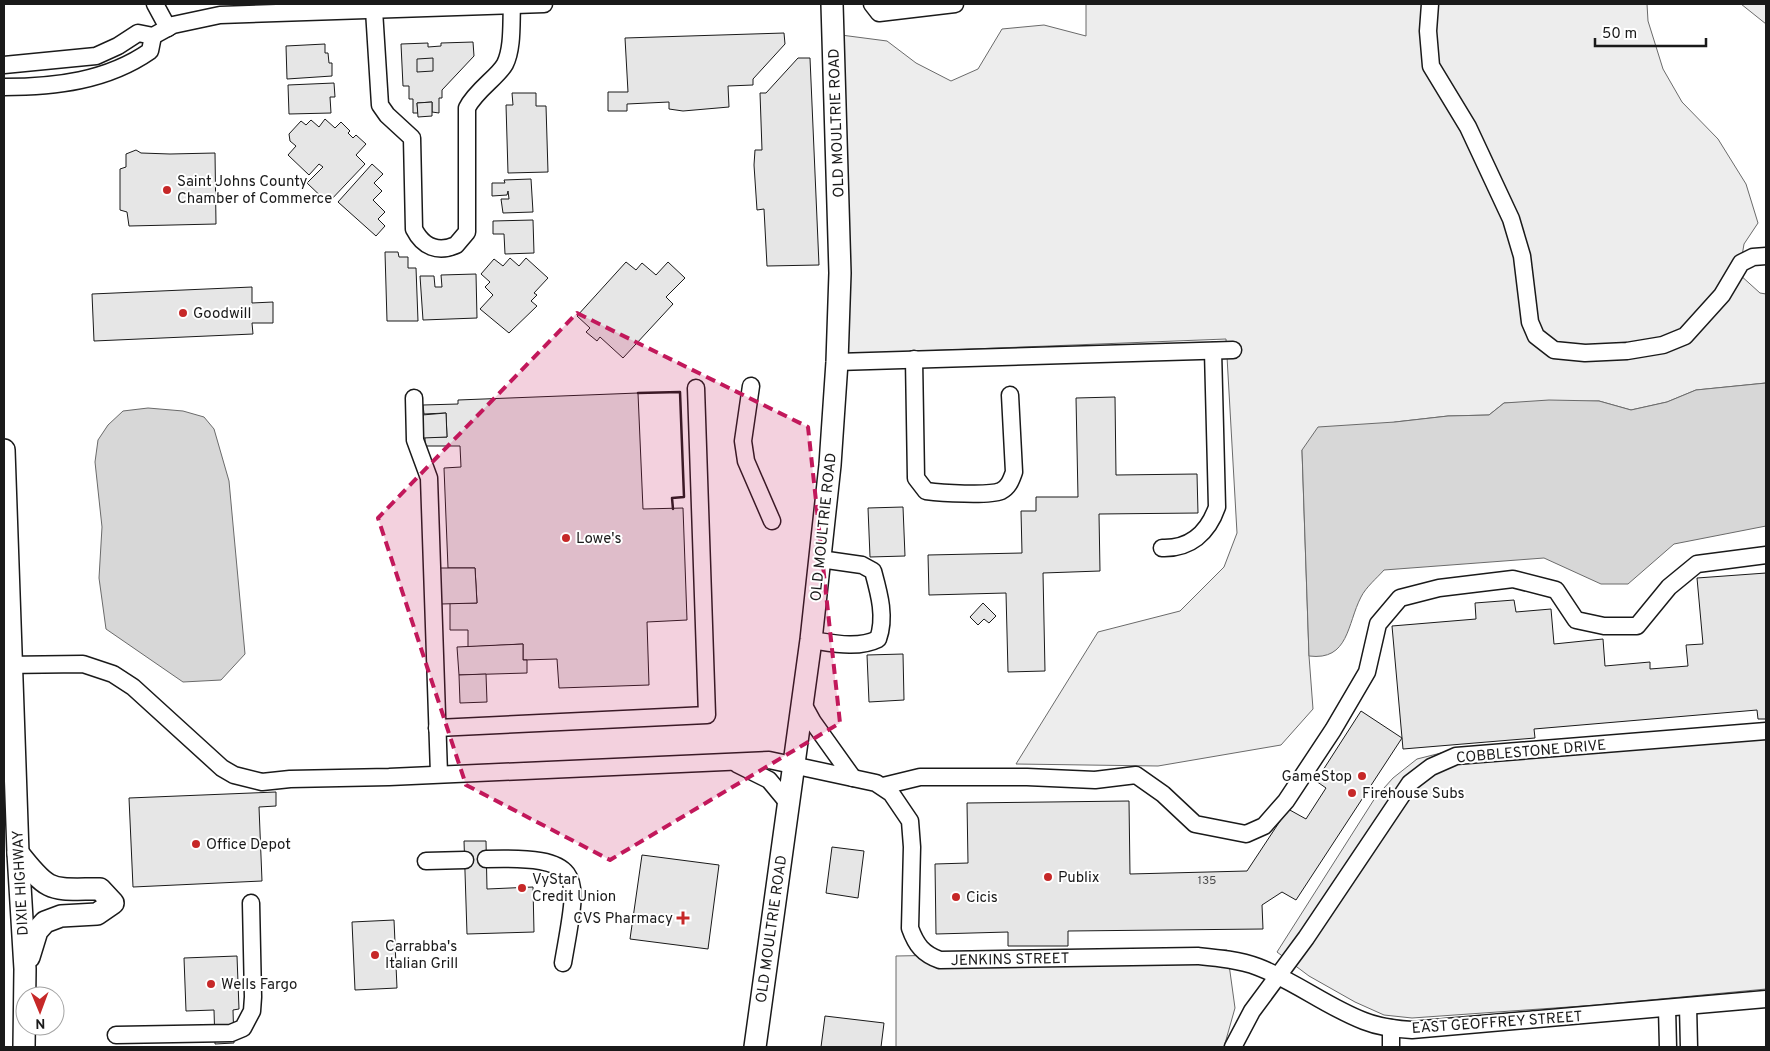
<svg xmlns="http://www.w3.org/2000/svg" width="1770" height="1051" font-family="Overpass,sans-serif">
  <rect width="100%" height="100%" fill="#fff"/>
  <g fill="#ededed" stroke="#6a6a6a">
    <polygon points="1086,4 1647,4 1648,21 1663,69 1682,102 1718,139 1746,184 1758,223 1744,244 1739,274 1760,293 1766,294 1766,383 1696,390 1667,402 1631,410 1599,401 1504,403 1489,415 1448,416 1395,422 1302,450 1309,656 1313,709 1281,745 1158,766 1016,764 1098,632 1180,611 1224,567 1237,533 1226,339 845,354 841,35 887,41 916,63 951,81 978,69 1002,29 1044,25 1086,36"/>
    <polygon points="1741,4 1766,4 1766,24"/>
    <polygon points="1766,725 1766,989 1597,1005 1412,1018 1384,1015 1355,1002 1309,976 1277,952 1375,798 1393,778 1417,759 1453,750"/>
    <polygon points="1227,950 1235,1008 1224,1047 896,1047 896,956"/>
  </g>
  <g fill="#d7d7d7" stroke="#6a6a6a">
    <path d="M1766,383V526L1674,544L1628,584H1601L1544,558L1384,570C1377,578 1366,587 1361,597C1347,624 1349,661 1309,656L1302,450L1318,427L1395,422L1448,416L1489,415L1504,403L1549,400L1599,401L1631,410L1667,402L1696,390Z"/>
    <polygon points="148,408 183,411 204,417 214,429 229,481 245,654 221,680 183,682 106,629 99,578 102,527 95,462 98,440 108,425 123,411"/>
  </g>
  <g fill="#e6e6e6" stroke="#1a1a1a">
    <polygon points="784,33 785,44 753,79 753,85 728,86 729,107 683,111 669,109 669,102 627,104 627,111 608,111 608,92 628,92 625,38"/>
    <polygon points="473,42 474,56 442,90 442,98 439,98 439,113 432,112 432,102 417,103 418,113 413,113 413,99 409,99 409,86 403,86 401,44 428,43 428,47 441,46 441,43"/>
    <polygon points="325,44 325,53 328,53 329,63 332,63 332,76 287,79 286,46"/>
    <polygon points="433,58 433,71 417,72 417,59"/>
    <polygon points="798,58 810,58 819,265 767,266 764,209 757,210 754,165 755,150 762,150 760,93 766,93"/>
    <polygon points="334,83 335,97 330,97 331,113 289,114 288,85"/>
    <polygon points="512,93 536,93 536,106 546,106 548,172 508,173 506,105 513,105"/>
    <polygon points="432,102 432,116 418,117 417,103"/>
    <polygon points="325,119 335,128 341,122 350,131 348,133 353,138 356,135 366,144 356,155 365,164 328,203 307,183 323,167 319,164 309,175 288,155 296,146 290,141 289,134 301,121 306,125 311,120 319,127"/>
    <polygon points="136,150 141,153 170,154 215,153 216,224 129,226 127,212 120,210 120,169 126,167 126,154"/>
    <polygon points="372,164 383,174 374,183 382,191 373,200 385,212 378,219 385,226 376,236 338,202"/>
    <polygon points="531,179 533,212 503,213 501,199 509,199 508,191 507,195 492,196 492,183 505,183 504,180"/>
    <polygon points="533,220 534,253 505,254 504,234 493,234 493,221"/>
    <polygon points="385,252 398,252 399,257 408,257 408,268 416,268 418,321 387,321"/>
    <polygon points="510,258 519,266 526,258 548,278 534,293 537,295 531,301 537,306 509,333 480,309 493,295 485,287 490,282 481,274 494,259 503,266"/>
    <polygon points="626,262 636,270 642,263 656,275 668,262 685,278 666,297 673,304 623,358 600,337 597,341 586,332 590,328 577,316"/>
    <polygon points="476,274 477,318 423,320 420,276 434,276 435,287 442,287 441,275"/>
    <polygon points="252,287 252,303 273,302 273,323 252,323 253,334 94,341 92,294"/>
    <polygon points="638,393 643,509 683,508 687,620 647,622 649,685 559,688 557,659 523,660 523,644 468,647 468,630 450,630 450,603 477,603 475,568 448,568 444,468 461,467 460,446 425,446 425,437 447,437 446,413 424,414 423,405 458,404 458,400"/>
    <polygon points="1115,397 1116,475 1197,474 1198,513 1099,514 1100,571 1043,573 1045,671 1008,672 1006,593 929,595 928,555 1022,553 1021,511 1036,511 1036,497 1078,497 1076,398"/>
    <polygon points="446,413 447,437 423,438 422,415"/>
    <polygon points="903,507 905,556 870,557 868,508"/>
    <polygon points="440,568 475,568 477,603 441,604"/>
    <polygon points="1766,573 1766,719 1758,719 1757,710 1534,729 1535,738 1403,749 1392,626 1476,619 1475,603 1514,600 1516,612 1551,609 1554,644 1603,639 1605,666 1650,662 1650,669 1688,666 1686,645 1703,644 1697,578"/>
    <polygon points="983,603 996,616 989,623 984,619 978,625 970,617"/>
    <polygon points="523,644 523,660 527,660 527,673 459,675 457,647"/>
    <polygon points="903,654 904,700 869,702 867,655"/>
    <polygon points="486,674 487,702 460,703 459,675"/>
    <polygon points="1361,711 1402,738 1296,900 1282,892 1262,905 1263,929 1068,931 1068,946 1008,946 1008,932 936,934 935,864 968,863 967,803 1129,801 1130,874 1247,871 1288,809 1306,819 1326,788 1316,781"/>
    <polygon points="276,792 276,806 259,807 262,881 133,887 129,798"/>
    <polygon points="464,841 486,841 487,889 533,887 534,932 467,934"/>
    <polygon points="832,847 864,851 858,898 826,893"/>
    <polygon points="642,855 719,865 708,949 630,939"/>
    <polygon points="394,920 397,988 355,990 352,922"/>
    <polygon points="237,956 239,1009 233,1010 234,1043 215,1044 214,1010 186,1011 184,958"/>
    <polygon points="825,1016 884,1023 881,1047 821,1047"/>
  </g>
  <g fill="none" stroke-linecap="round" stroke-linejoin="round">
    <defs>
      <g id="minor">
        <polyline points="155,4 168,28"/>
        <polyline points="872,4 879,13 955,4"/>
        <polyline points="1430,4 1428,31 1431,66 1468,127 1511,219 1522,256 1530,322 1536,336 1554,350 1585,353 1627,351 1663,345 1685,336 1722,295 1741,263 1753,257 1766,256"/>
        <path d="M374,10L380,105L387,115L412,138L414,229C423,247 438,253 456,245L467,232V108C476,90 498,77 505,64C513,48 511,22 512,5"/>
        <polyline points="4,65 96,56 118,46 138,33 153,36 173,25 220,15 544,4"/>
        <path d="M4,87C55,87 107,81 150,51L153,36"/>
        <path d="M914,359L916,478L926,491C941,493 989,496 1001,491C1009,487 1011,480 1014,472L1010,395"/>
        <polyline points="837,362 1233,350"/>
        <polyline points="751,386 743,441 746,461 772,521"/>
        <polyline points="414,398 415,440 429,478 439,774"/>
        <path d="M1162,548C1190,549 1208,533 1217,507L1213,351"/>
        <path d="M811,640C832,643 858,649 878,639C886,617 879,593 873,571L862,565L820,559"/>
        <path d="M4,665L83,664L113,674L133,687L222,768L234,775L262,782L290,779L389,777L769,760L876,783L891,793L910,821L912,847L910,928C916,945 923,954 940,960L1198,956C1218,958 1239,960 1258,967C1295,981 1327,1007 1364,1021C1379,1027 1395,1029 1412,1030L1766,999"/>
        <polyline points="802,702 813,722 853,778"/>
        <polyline points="437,728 707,715 696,388"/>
        <polyline points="737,764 769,780 788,803"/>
        <polyline points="883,786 920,777 1027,777 1095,780 1136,775 1163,794 1195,824 1246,834 1264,826 1286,801 1333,730 1367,672 1378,624 1400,598 1439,588 1513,579 1556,590 1576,620 1604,626 1637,626 1669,587 1697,564 1766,555"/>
        <path d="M486,859C589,856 578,875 563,963"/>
        <polyline points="426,861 465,860"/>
        <polyline points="1688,1006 1689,1047"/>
        <polyline points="1667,1008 1668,1047"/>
        <polyline points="116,1035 231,1033 243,1028 252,1011 253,997 251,903"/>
        <polyline points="1233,1047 1252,1011 1306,938 1410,783 1431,767 1456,756 1766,731"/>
        <polyline points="1391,1047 1391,1028"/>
      </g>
      <g id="major">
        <polyline points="4,450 18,853 25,969 24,1047"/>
        <path d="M18,853C50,894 50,889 100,889L113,903L97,914L61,916L45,922L37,931L29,957"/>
        <polyline points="755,1047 811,640 830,465 837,362 840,273 832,4"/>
      </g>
    </defs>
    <use href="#minor" stroke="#1a1a1a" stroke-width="19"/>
    <use href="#major" stroke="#1a1a1a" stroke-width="24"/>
    <use href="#minor" stroke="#fff" stroke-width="16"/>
    <use href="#major" stroke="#fff" stroke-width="21"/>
    <polyline stroke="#1a1a1a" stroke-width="2.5" points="638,393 680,392 684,497 672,498 673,509"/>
  </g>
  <path fill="#c2185b" fill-opacity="0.2" stroke="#c2185b" stroke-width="4" stroke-dasharray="10 6" stroke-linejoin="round" d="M577,313L808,427L840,723L610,860L466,785L378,518Z"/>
  <g fill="#c62828" stroke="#fff" stroke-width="2">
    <circle cx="167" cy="190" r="5"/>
    <circle cx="183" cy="313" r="5"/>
    <circle cx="566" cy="538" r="5"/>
    <circle cx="1362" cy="776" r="5"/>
    <circle cx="1352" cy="793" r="5"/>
    <circle cx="196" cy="844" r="5"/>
    <circle cx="1048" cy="877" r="5"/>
    <circle cx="522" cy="888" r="5"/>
    <circle cx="956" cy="897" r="5"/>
    <path d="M680.5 910.5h5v5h5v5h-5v5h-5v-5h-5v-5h5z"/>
    <circle cx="375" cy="955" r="5"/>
    <circle cx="211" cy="984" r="5"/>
  </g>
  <g text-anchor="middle" stroke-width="4" stroke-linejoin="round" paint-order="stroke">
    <g font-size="12" fill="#4d4d4d">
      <text x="1207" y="884">135</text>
    </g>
    <g font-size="15" fill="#1a1a1a" stroke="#fff">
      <text transform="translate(836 123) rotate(-92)" y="5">OLD MOULTRIE ROAD</text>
      <text transform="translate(823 527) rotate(-84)" y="5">OLD MOULTRIE ROAD</text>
      <text transform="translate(1531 751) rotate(-5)" y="5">COBBLESTONE DRIVE</text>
      <text transform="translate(20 883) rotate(-93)" y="5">DIXIE HIGHWAY</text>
      <text transform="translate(771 929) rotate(-82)" y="5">OLD MOULTRIE ROAD</text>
      <text transform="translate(1010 959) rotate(-1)" y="5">JENKINS STREET</text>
      <text transform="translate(1497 1022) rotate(-4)" y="5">EAST GEOFFREY STREET</text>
    </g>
    <g font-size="15" fill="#1a1a1a" stroke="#fff" text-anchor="start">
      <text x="177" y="186">Saint Johns County<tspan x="177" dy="17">Chamber of Commerce</tspan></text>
      <text x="193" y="318">Goodwill</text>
      <text x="576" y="543">Lowe's</text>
      <text x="1352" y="781" text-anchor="end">GameStop</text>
      <text x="1362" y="798">Firehouse Subs</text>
      <text x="206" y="849">Office Depot</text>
      <text x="1058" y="882">Publix</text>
      <text x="532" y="884">VyStar<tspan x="532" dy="17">Credit Union</tspan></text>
      <text x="966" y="902">Cicis</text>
      <text x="673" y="923" text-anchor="end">CVS Pharmacy</text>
      <text x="385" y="951">Carrabba's<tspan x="385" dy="17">Italian Grill</tspan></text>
      <text x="221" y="989">Wells Fargo</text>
    </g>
  </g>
  <rect width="1770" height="1051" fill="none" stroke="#1a1a1a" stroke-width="10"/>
  <g transform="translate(40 1011) rotate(179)"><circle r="24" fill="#ffffff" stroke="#a3a3a3"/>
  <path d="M0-4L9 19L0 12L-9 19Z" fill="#c62828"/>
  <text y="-8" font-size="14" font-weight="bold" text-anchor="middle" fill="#1a1a1a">N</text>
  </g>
  <path d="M1595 38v8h111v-8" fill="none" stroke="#1a1a1a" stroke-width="2.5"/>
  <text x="1602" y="38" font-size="15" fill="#1a1a1a" stroke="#ffffff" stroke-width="4" paint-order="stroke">50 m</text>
</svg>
